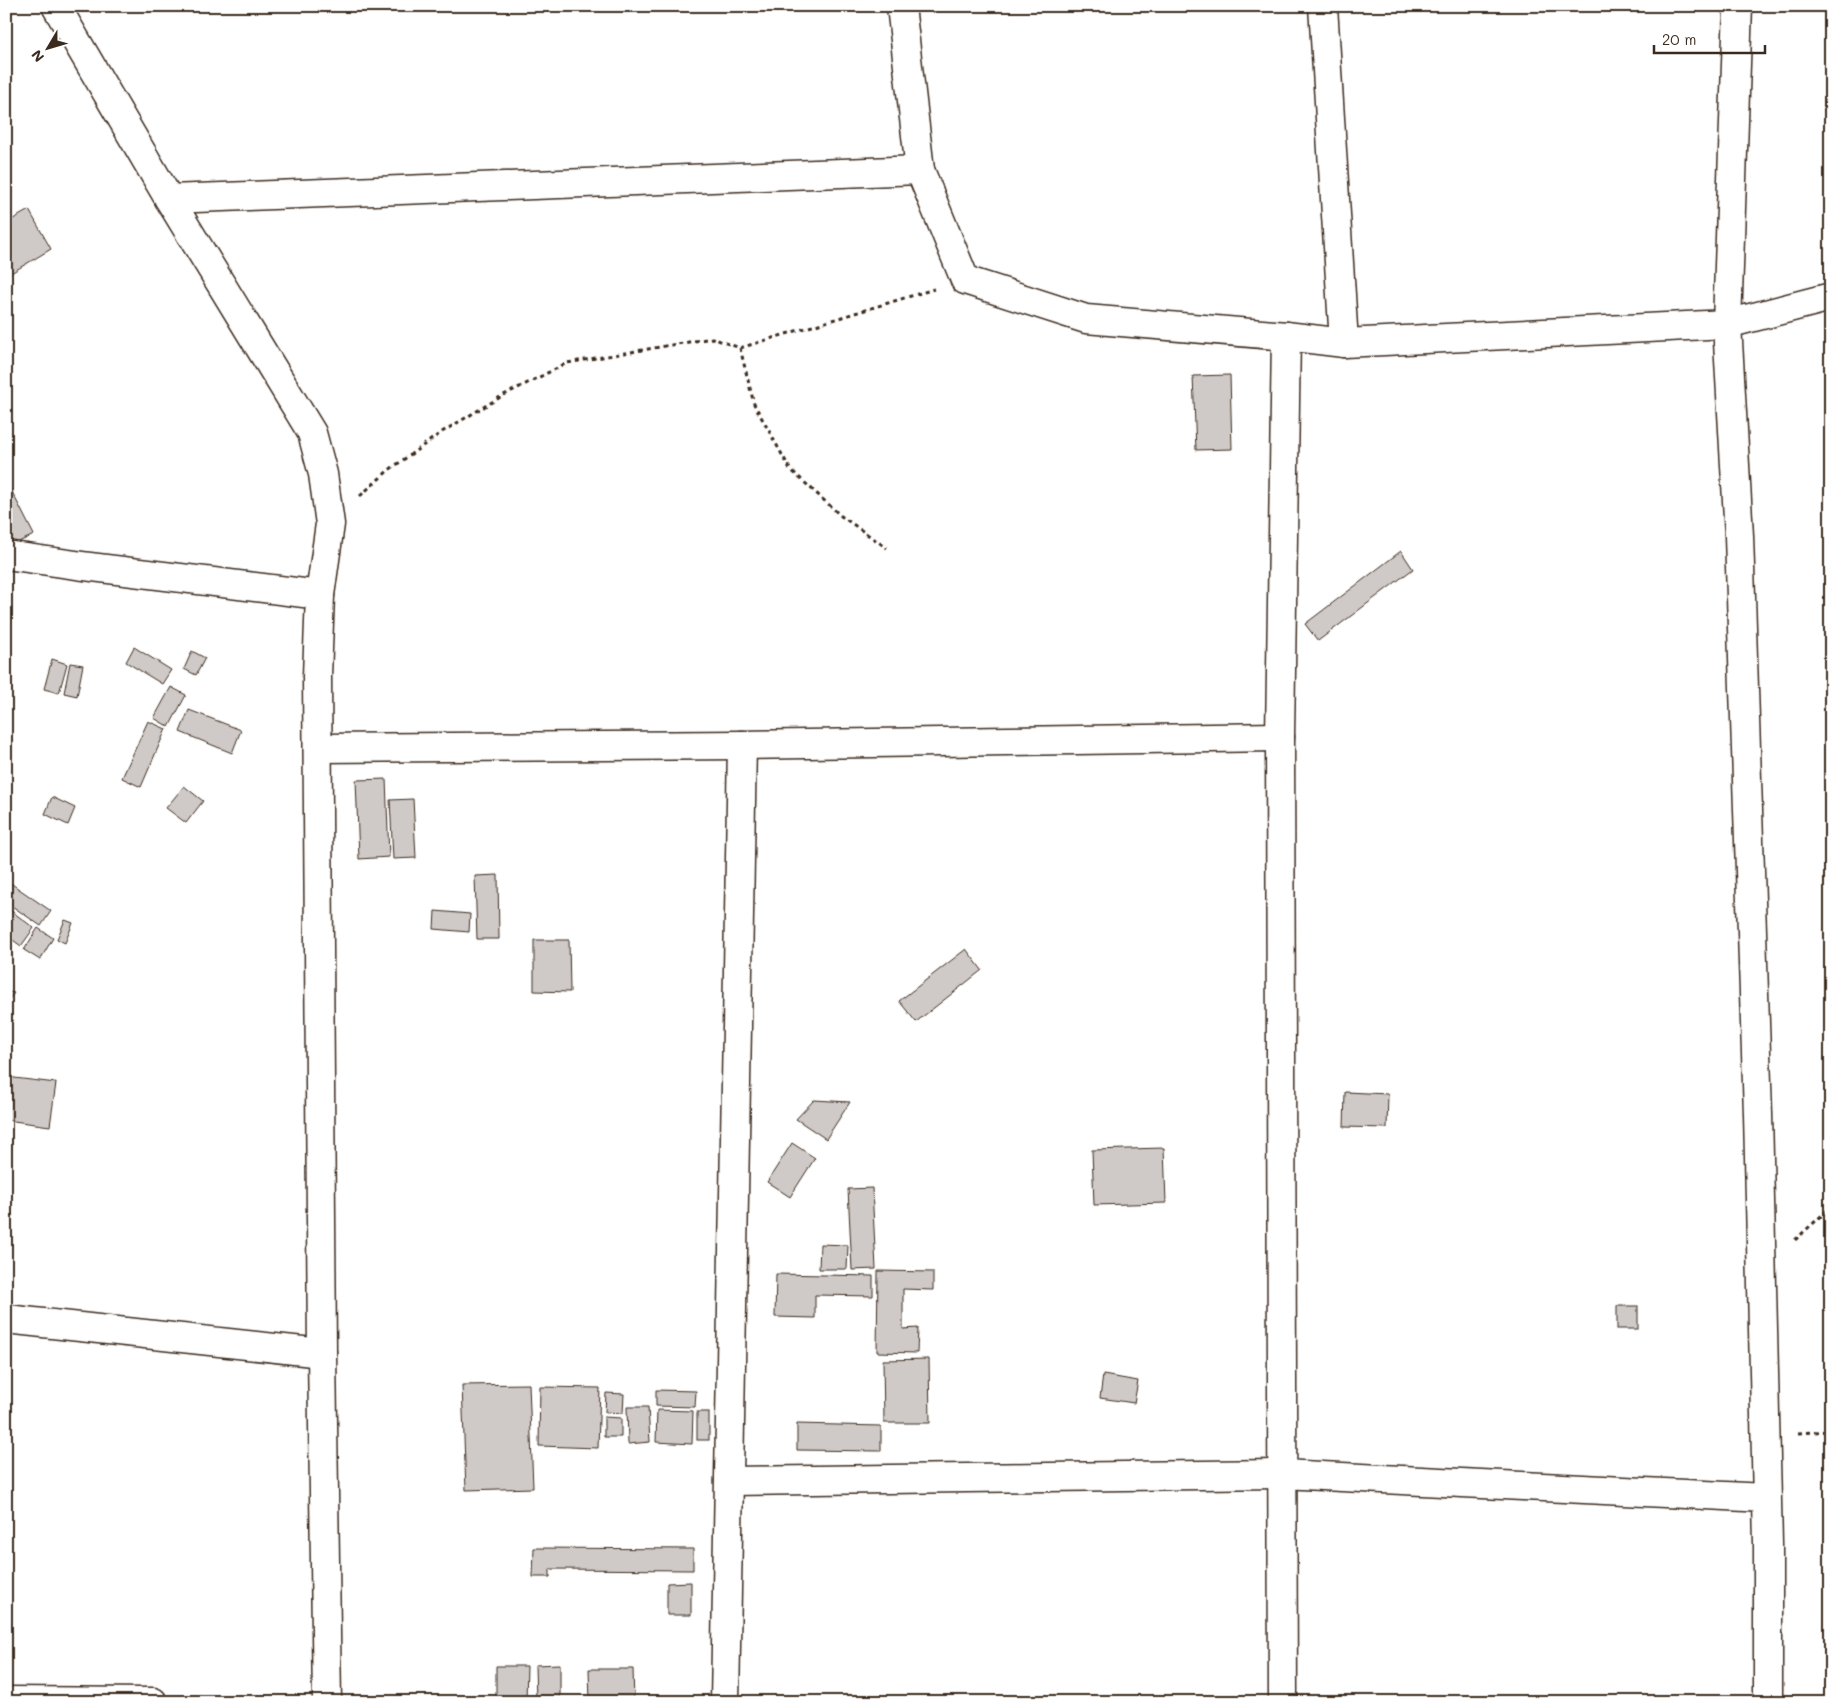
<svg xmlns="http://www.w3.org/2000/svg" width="1837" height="1708" font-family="Mali,sans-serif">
  <rect width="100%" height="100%" fill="#fff"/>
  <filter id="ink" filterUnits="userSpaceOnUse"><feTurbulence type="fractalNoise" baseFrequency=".02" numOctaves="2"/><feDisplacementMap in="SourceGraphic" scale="10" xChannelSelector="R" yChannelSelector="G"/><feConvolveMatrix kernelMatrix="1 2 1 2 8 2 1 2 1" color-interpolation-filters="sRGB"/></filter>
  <g filter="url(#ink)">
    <g fill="#cfcac7" stroke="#3b2a1e">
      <polygon points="29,210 51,249 6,276 6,223"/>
      <polygon points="1230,375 1232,449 1196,450 1193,376"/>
      <polygon points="6,480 34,535 14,544 6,529"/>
      <polygon points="1401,551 1413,569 1318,641 1305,624"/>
      <polygon points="134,647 171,670 162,684 126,662"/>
      <polygon points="192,651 205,658 196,675 184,669"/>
      <polygon points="52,659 67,664 59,693 44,689"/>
      <polygon points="70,663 83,665 77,696 64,693"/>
      <polygon points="171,687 186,695 169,727 154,718"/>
      <polygon points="189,710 241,730 232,753 180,732"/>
      <polygon points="148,721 166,729 141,787 122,778"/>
      <polygon points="386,779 389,857 359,859 356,780"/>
      <polygon points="184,786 203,801 186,823 166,808"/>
      <polygon points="52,797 75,808 68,825 45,814"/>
      <polygon points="413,799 416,858 393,859 390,800"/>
      <polygon points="498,875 499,939 477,939 475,876"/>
      <polygon points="6,880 51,911 41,926 6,902"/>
      <polygon points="6,907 34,928 21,946 6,935"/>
      <polygon points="435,911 470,914 469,932 434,929"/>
      <polygon points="65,920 73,923 65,943 57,939"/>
      <polygon points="38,928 53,938 40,960 24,950"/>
      <polygon points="534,940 569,940 570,992 534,991"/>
      <polygon points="966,949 982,970 916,1022 899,1001"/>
      <polygon points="6,991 14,993 6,1003"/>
      <polygon points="6,1077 56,1083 50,1126 6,1120"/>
      <polygon points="1345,1092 1388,1094 1387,1128 1344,1127"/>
      <polygon points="814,1100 850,1102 826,1139 796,1119"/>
      <polygon points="792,1143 815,1158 790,1197 767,1182"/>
      <polygon points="1164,1148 1166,1203 1094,1205 1092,1150"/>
      <polygon points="872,1188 876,1269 852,1270 848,1189"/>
      <polygon points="820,1244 848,1245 847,1269 819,1269"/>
      <polygon points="878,1271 933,1272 933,1290 903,1289 903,1329 918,1328 917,1353 877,1352"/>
      <polygon points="776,1274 873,1276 873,1296 815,1295 815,1318 775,1317"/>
      <rect x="1617" y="1306" width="21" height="23"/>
      <polygon points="929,1359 930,1423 884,1423 883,1360"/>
      <polygon points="1103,1375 1138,1381 1134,1403 1100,1398"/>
      <polygon points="529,1384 533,1488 466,1490 462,1385"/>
      <polygon points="540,1387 600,1388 598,1448 539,1446"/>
      <polygon points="656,1390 696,1391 695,1407 656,1406"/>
      <polygon points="606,1393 624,1394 623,1413 605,1412"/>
      <polygon points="627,1407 648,1407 650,1442 628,1444"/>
      <polygon points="657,1410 693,1411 692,1444 656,1442"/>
      <rect x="697" y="1412" width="12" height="28"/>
      <polygon points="604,1417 621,1418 621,1437 604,1437"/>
      <polygon points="797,1424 881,1426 881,1451 797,1450"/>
      <polygon points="534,1548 693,1549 693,1570 550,1569 550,1577 533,1577"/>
      <polygon points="691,1582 691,1615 667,1615 667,1583"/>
      <polygon points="560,1664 560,1702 536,1702 535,1665"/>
      <polygon points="496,1666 527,1666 526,1701 496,1701"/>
      <polygon points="589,1669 633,1669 634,1702 590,1702"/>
    </g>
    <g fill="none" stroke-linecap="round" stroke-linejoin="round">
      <defs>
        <g id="minor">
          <polyline points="56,6 169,199 312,433 323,474 330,524 320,595 317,676 322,1353 327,1702"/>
          <polyline points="901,6 920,170 965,280 1086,319 1286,336 1344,343 1727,324 1831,297"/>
          <polyline points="1323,6 1344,343"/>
          <polyline points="1738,6 1727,324 1739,536 1758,1114 1768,1544 1768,1702"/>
          <polyline points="169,199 920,170"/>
          <polyline points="6,555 83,566 320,595"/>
          <polyline points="319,748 742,745 1280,737"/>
          <polyline points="6,1319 322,1353"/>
          <polyline points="729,1481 1282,1474 1766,1498"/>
          <polyline points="6,1701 153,1702"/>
          <polyline points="725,1702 742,745"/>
          <polyline points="1283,1702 1280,737 1286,336"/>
        </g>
      </defs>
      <use href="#minor" stroke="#3b2a1e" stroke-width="31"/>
      <g stroke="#3b2a1e" stroke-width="3" stroke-dasharray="4 4" stroke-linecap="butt">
        <polyline points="740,348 754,404 790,469 841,516 887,548"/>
        <polyline points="360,496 389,470 442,432 502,396 567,363 712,338 740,348 934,289"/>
        <polyline points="1795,1240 1831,1207"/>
        <polyline points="1798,1433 1831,1431"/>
      </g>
      <use href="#minor" stroke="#fff" stroke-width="28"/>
    </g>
  </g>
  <rect width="1837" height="1708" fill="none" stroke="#fff" stroke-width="25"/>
  <rect x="12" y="12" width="1812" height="1683" fill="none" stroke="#3b2a1e" stroke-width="2" filter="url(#ink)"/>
  <g transform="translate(48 48) rotate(232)" stroke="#ffffff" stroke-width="4" paint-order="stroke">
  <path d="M0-4L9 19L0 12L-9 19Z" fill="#3b2a1e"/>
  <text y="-8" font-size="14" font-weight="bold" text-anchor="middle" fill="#3b2a1e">N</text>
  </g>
  <path d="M1654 45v8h111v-8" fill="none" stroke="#3b2a1e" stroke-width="2.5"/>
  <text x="1662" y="45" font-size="15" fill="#3b2a1e" stroke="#ffffff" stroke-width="4" paint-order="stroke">20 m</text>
</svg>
